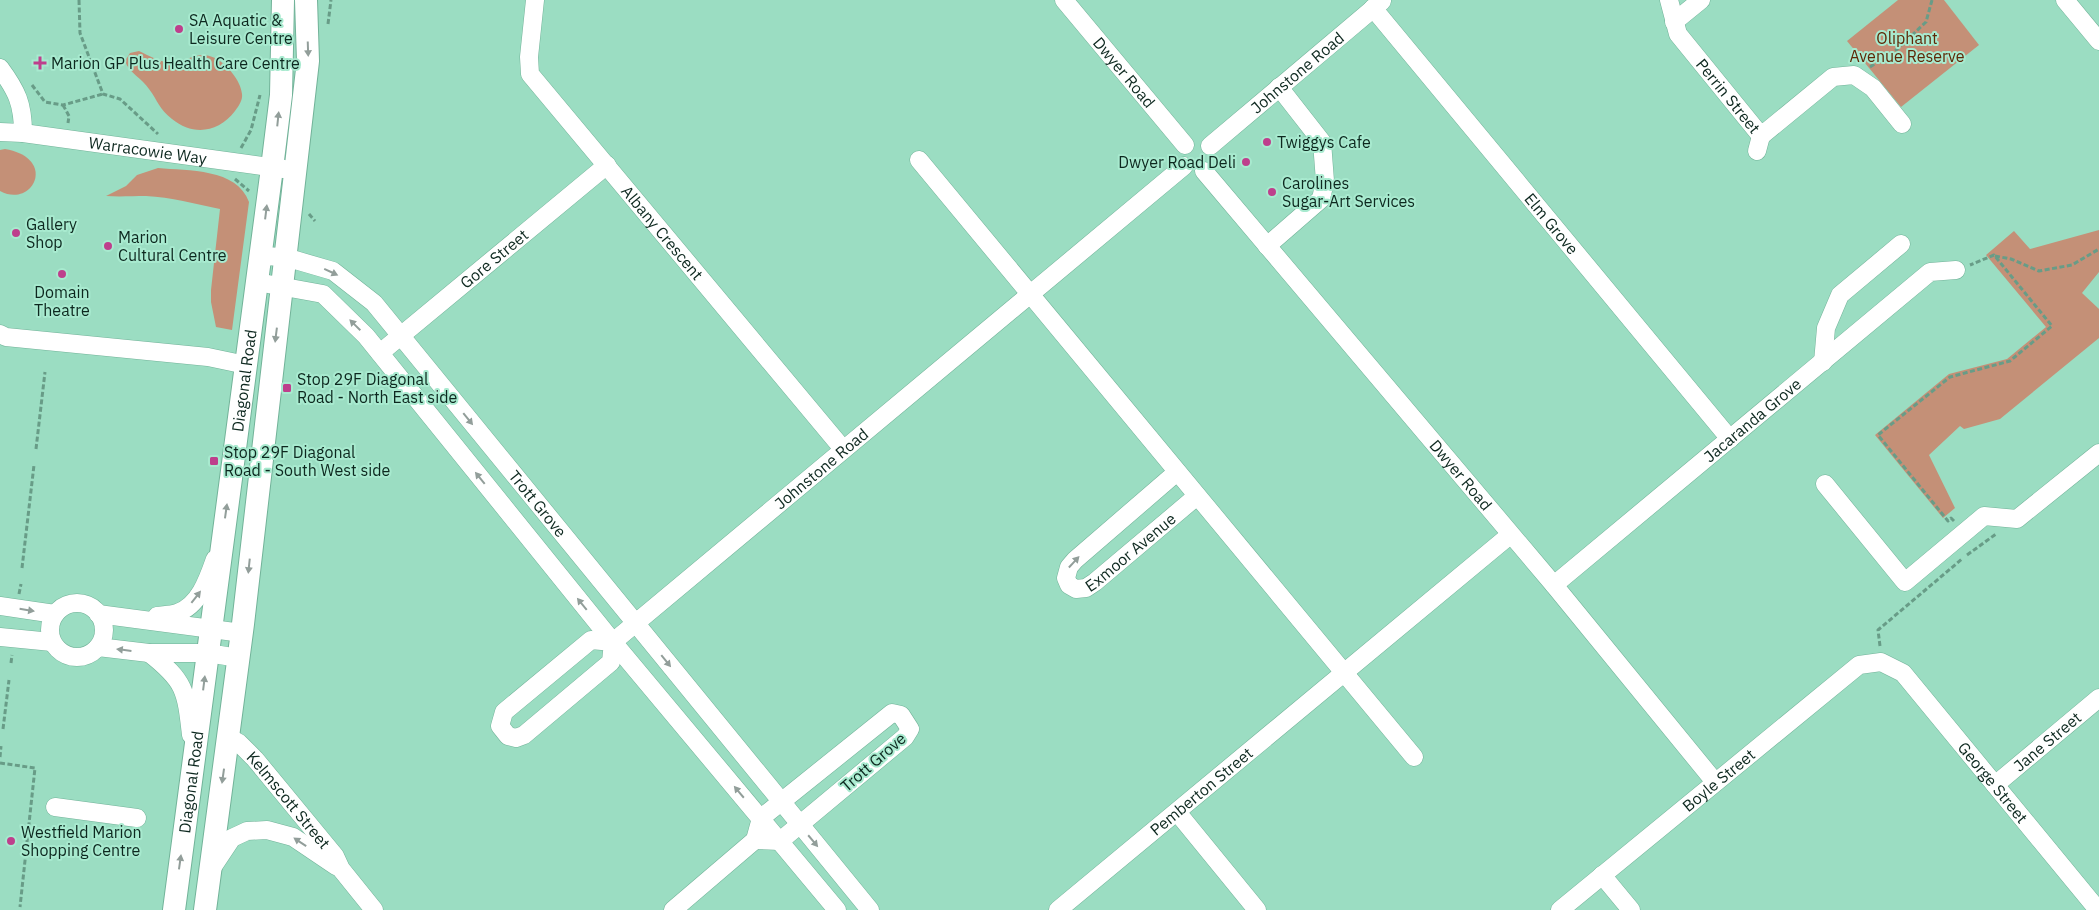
<svg xmlns="http://www.w3.org/2000/svg" width="2099" height="910" font-family="'IBM Plex Sans',sans-serif">
  <rect width="100%" height="100%" fill="#9bddc2"/>
  <g fill="#c49077">
    <polygon points="1898,0 1944,0 1979,45 1901,107 1847,41"/>
    <path d="M139,51C150,56 162,64 175,62C190,60 199,50 215,58C227,64 241,81 242,94C243,100 238,107 235,111C218,133 193,136 172,119C159,109 158,101 149,89C142,78 129,73 125,61L130,53Z"/>
    <path d="M5,149C58,158 33,209 0,191V150Z"/>
    <path d="M158,168C188,171 237,168 249,202L232,330L216,327L211,302V290L220,209C195,204 171,197 146,196C132,196 120,197 106,196L126,186L137,175Z"/>
    <polygon points="2099,230 2099,272 2082,293 2099,309 2099,338 2000,419 1964,429 1960,426 1929,455 1955,508 1943,518 1875,435 1949,374 2007,359 2046,327 1986,255 2014,231 2030,249"/>
  </g>
  <g fill="none" stroke-linecap="round" stroke-linejoin="round">
    <defs>
      <g id="minor">
        <path id="s1" d="M535,0L529,57L530,74L843,449"/>
        <path id="s2" d="M1064,0L1185,145"/>
        <path id="s3" d="M1669,0L1678,34L1761,136L1833,77L1854,75L1873,88L1902,124"/>
        <polyline points="2065,0 2099,41"/>
        <path id="s4" d="M1373,8L1730,439"/>
        <polyline points="1674,22 1701,0"/>
        <path d="M0,68C17,91 23,104 23,133"/>
        <path id="s5" d="M0,132L23,133L284,169"/>
        <path id="s6" d="M1210,146L1382,1"/>
        <polyline points="1757,151 1761,136"/>
        <polyline points="919,160 1414,757"/>
        <path id="s7" d="M1204,171L1554,585L1715,782"/>
        <polyline points="1267,246 1321,199 1325,181 1322,142 1279,87"/>
        <path id="s8" d="M261,256L285,257L333,271L374,303L870,910"/>
        <polyline points="257,282 323,294 366,336 613,642 837,910"/>
        <polyline points="0,334 6,337 208,357 246,365"/>
        <path id="s9" d="M380,353L607,165"/>
        <polyline points="1823,362 1826,328 1840,295 1901,244"/>
        <path id="s10" d="M1177,472L1075,560L1069,567L1066,578L1069,585L1076,589L1086,588L1095,582L1197,496"/>
        <polyline points="1825,484 1905,582 1984,516 2017,519 2099,453"/>
        <path id="s11" d="M1554,585L1930,272L1956,270"/>
        <circle cx="77" cy="630" r="27"/>
        <polyline points="0,606 55,614"/>
        <polyline points="98,614 242,633"/>
        <path d="M157,616C163,615 171,615 177,613C199,606 208,579 215,559"/>
        <polyline points="0,637 52,642"/>
        <polygon points="591,640 613,642 611,662 524,735 516,738 508,736 500,726 504,712"/>
        <path id="s12" d="M613,642L1184,166"/>
        <polyline points="98,647 149,653 208,653 238,658"/>
        <path d="M149,653C185,681 186,690 191,735"/>
        <polygon points="892,713 901,715 910,729 905,737 780,841 755,840 761,818"/>
        <path id="s13" d="M228,737L239,743L255,759L335,856L341,869L374,910"/>
        <path id="s14" d="M1995,785L2099,698"/>
        <polyline points="55,807 137,818"/>
        <polyline points="1177,812 1257,910"/>
        <polyline points="212,868 232,838 247,831 267,830 293,837 336,866"/>
        <polyline points="1602,875 1631,910"/>
        <polyline points="673,910 755,840"/>
        <path id="s15" d="M1058,910L1510,535"/>
        <path id="s16" d="M1560,910L1859,665L1881,662L1903,673L2098,910"/>
      </g>
      <g id="major">
        <path id="s17" d="M174,910L272,168L281,95L283,0"/>
        <polyline points="205,910 243,624 308,61 306,0"/>
      </g>
    </defs>
    <use href="#minor" stroke="#72b399" stroke-width="19"/>
    <use href="#major" stroke="#72b399" stroke-width="24"/>
    <g stroke="#689c87" stroke-width="3" stroke-dasharray="5 2.5" stroke-linecap="butt">
      <polyline points="79,0 80,33 103,94 120,99 158,134"/>
      <polyline points="328,24 331,0"/>
      <polyline points="1870,67 1894,52 1926,22 1932,0"/>
      <polyline points="32,85 45,102 63,105 103,94"/>
      <polyline points="63,105 69,116 68,123"/>
      <polyline points="241,148 251,130 260,95"/>
      <polyline points="235,179 249,191"/>
      <polyline points="309,214 315,221"/>
      <polyline points="1995,256 2011,259 2039,271 2072,265 2099,249"/>
      <polyline points="36,449 45,372"/>
      <polyline points="1954,521 1951,518 1948,521 1878,435 1950,377 2010,361 2052,326 1994,255 1970,265"/>
      <polyline points="1967,555 1996,534"/>
      <polyline points="22,568 34,465"/>
      <polyline points="19,594 21,584"/>
      <polyline points="1880,646 1878,630 1962,559"/>
      <polyline points="11,663 12,655"/>
      <polyline points="3,729 9,680"/>
      <polyline points="0,757 1,746"/>
      <polyline points="0,763 35,768 20,907"/>
    </g>
    <use href="#minor" stroke="#fff" stroke-width="18"/>
    <use href="#major" stroke="#fff" stroke-width="22"/>
  </g>
  <defs><path id="oneway-solid" d="M-6-.8H1V-3.2L6.5 0L1 3.2V.8H-6Z" transform="scale(1.25)"/></defs>
  <g fill="#929e9a">
    <use href="#oneway-solid" transform="translate(308 49) rotate(88)"/>
    <use href="#oneway-solid" transform="translate(278 119) rotate(-84)"/>
    <use href="#oneway-solid" transform="translate(266 212) rotate(-83)"/>
    <use href="#oneway-solid" transform="translate(331 272) rotate(25)"/>
    <use href="#oneway-solid" transform="translate(355 325) rotate(-135)"/>
    <use href="#oneway-solid" transform="translate(276 335) rotate(97)"/>
    <use href="#oneway-solid" transform="translate(468 419) rotate(51)"/>
    <use href="#oneway-solid" transform="translate(480 478) rotate(-129)"/>
    <use href="#oneway-solid" transform="translate(226 511) rotate(-82)"/>
    <use href="#oneway-solid" transform="translate(1074 562) rotate(-47)"/>
    <use href="#oneway-solid" transform="translate(249 566) rotate(96)"/>
    <use href="#oneway-solid" transform="translate(196 597) rotate(-52)"/>
    <use href="#oneway-solid" transform="translate(582 604) rotate(-129)"/>
    <use href="#oneway-solid" transform="translate(27 610) rotate(9)"/>
    <use href="#oneway-solid" transform="translate(124 650) rotate(-173)"/>
    <use href="#oneway-solid" transform="translate(666 661) rotate(51)"/>
    <use href="#oneway-solid" transform="translate(204 683) rotate(-83)"/>
    <use href="#oneway-solid" transform="translate(223 776) rotate(98)"/>
    <use href="#oneway-solid" transform="translate(739 792) rotate(-130)"/>
    <use href="#oneway-solid" transform="translate(813 841) rotate(50)"/>
    <use href="#oneway-solid" transform="translate(300 842) rotate(-146)"/>
    <use href="#oneway-solid" transform="translate(180 862) rotate(-82)"/>
  </g>
  <g fill="#be3f8c" stroke="#a8eacf" stroke-width="2">
    <circle cx="179" cy="29" r="5"/>
    <path d="M37.5 55.5h5v5h5v5h-5v5h-5v-5h-5v-5h5z"/>
    <circle cx="1267" cy="142" r="5"/>
    <circle cx="1246" cy="162" r="5"/>
    <circle cx="1272" cy="192" r="5"/>
    <circle cx="16" cy="233" r="5"/>
    <circle cx="108" cy="246" r="5"/>
    <circle cx="62" cy="274" r="5"/>
    <rect x="282" y="383" width="10" height="10" rx="2.5"/>
    <rect x="209" y="456" width="10" height="10" rx="2.5"/>
    <circle cx="11" cy="841" r="5"/>
  </g>
  <g text-anchor="middle" stroke-width="4" stroke-linejoin="round" paint-order="stroke">
    <g font-size="16" fill="#0d281f" stroke="#a8eacf" text-anchor="start">
      <text x="189" y="26">SA Aquatic &amp;<tspan x="189" dy="18">Leisure Centre</tspan></text>
      <text x="51" y="69">Marion GP Plus Health Care Centre</text>
      <text x="1277" y="148">Twiggys Cafe</text>
      <text x="1236" y="168" text-anchor="end">Dwyer Road Deli</text>
      <text x="1282" y="189">Carolines<tspan x="1282" dy="18">Sugar-Art Services</tspan></text>
      <text x="26" y="230">Gallery<tspan x="26" dy="18">Shop</tspan></text>
      <text x="118" y="243">Marion<tspan x="118" dy="18">Cultural Centre</tspan></text>
      <text x="62" y="298" text-anchor="middle">Domain<tspan x="62" dy="18">Theatre</tspan></text>
      <text x="297" y="385">Stop 29F Diagonal<tspan x="297" dy="18">Road - North East side</tspan></text>
      <text x="224" y="458">Stop 29F Diagonal<tspan x="224" dy="18">Road - South West side</tspan></text>
      <text x="21" y="838">Westfield Marion<tspan x="21" dy="18">Shopping Centre</tspan></text>
    </g>
    <g font-size="16" fill="#5e2706" stroke="#a8eacf">
      <text x="1907" y="44">Oliphant<tspan x="1907" dy="18">Avenue Reserve</tspan></text>
    </g>
    <g font-size="16" fill="#0d281f" stroke="#a8eacf">
      <text dy="6" stroke="none"><textPath href="#s2" startOffset="94">Dwyer Road</textPath></text>
      <text dy="6" stroke="none"><textPath href="#s6" startOffset="114">Johnstone Road</textPath></text>
      <text dy="6" stroke="none"><textPath href="#s3" startOffset="115">Perrin Street</textPath></text>
      <text dy="6" stroke="none"><textPath href="#s5" startOffset="149">Warracowie Way</textPath></text>
      <text dy="6" stroke="none"><textPath href="#s4" startOffset="280">Elm Grove</textPath></text>
      <text dy="6" stroke="none"><textPath href="#s1" startOffset="281">Albany Crescent</textPath></text>
      <text dy="6" stroke="none"><textPath href="#s9" startOffset="148">Gore Street</textPath></text>
      <text dy="6" stroke="none"><textPath href="#s17" startOffset="534">Diagonal Road</textPath></text>
      <text dy="6" stroke="none"><textPath href="#s11" startOffset="258">Jacaranda Grove</textPath></text>
      <text dy="6" stroke="none"><textPath href="#s12" startOffset="271">Johnstone Road</textPath></text>
      <text dy="6" stroke="none"><textPath href="#s7" startOffset="398">Dwyer Road</textPath></text>
      <text dy="6" stroke="none"><textPath href="#s8" startOffset="385">Trott Grove</textPath></text>
      <text dy="6" stroke="none"><textPath href="#s10" startOffset="238">Exmoor Avenue</textPath></text>
      <text dy="6" stroke="none"><textPath href="#s14" startOffset="68">Jane Street</textPath></text>
      <text transform="translate(873 762) rotate(-41)" y="6">Trott Grove</text>
      <text dy="6" stroke="none"><textPath href="#s16" startOffset="205">Boyle Street</textPath></text>
      <text dy="6" stroke="none"><textPath href="#s16" startOffset="575">George Street</textPath></text>
      <text dy="6" stroke="none"><textPath href="#s17" startOffset="129">Diagonal Road</textPath></text>
      <text dy="6" stroke="none"><textPath href="#s15" startOffset="186">Pemberton Street</textPath></text>
      <text dy="6" stroke="none"><textPath href="#s13" startOffset="88">Kelmscott Street</textPath></text>
    </g>
  </g>
</svg>
